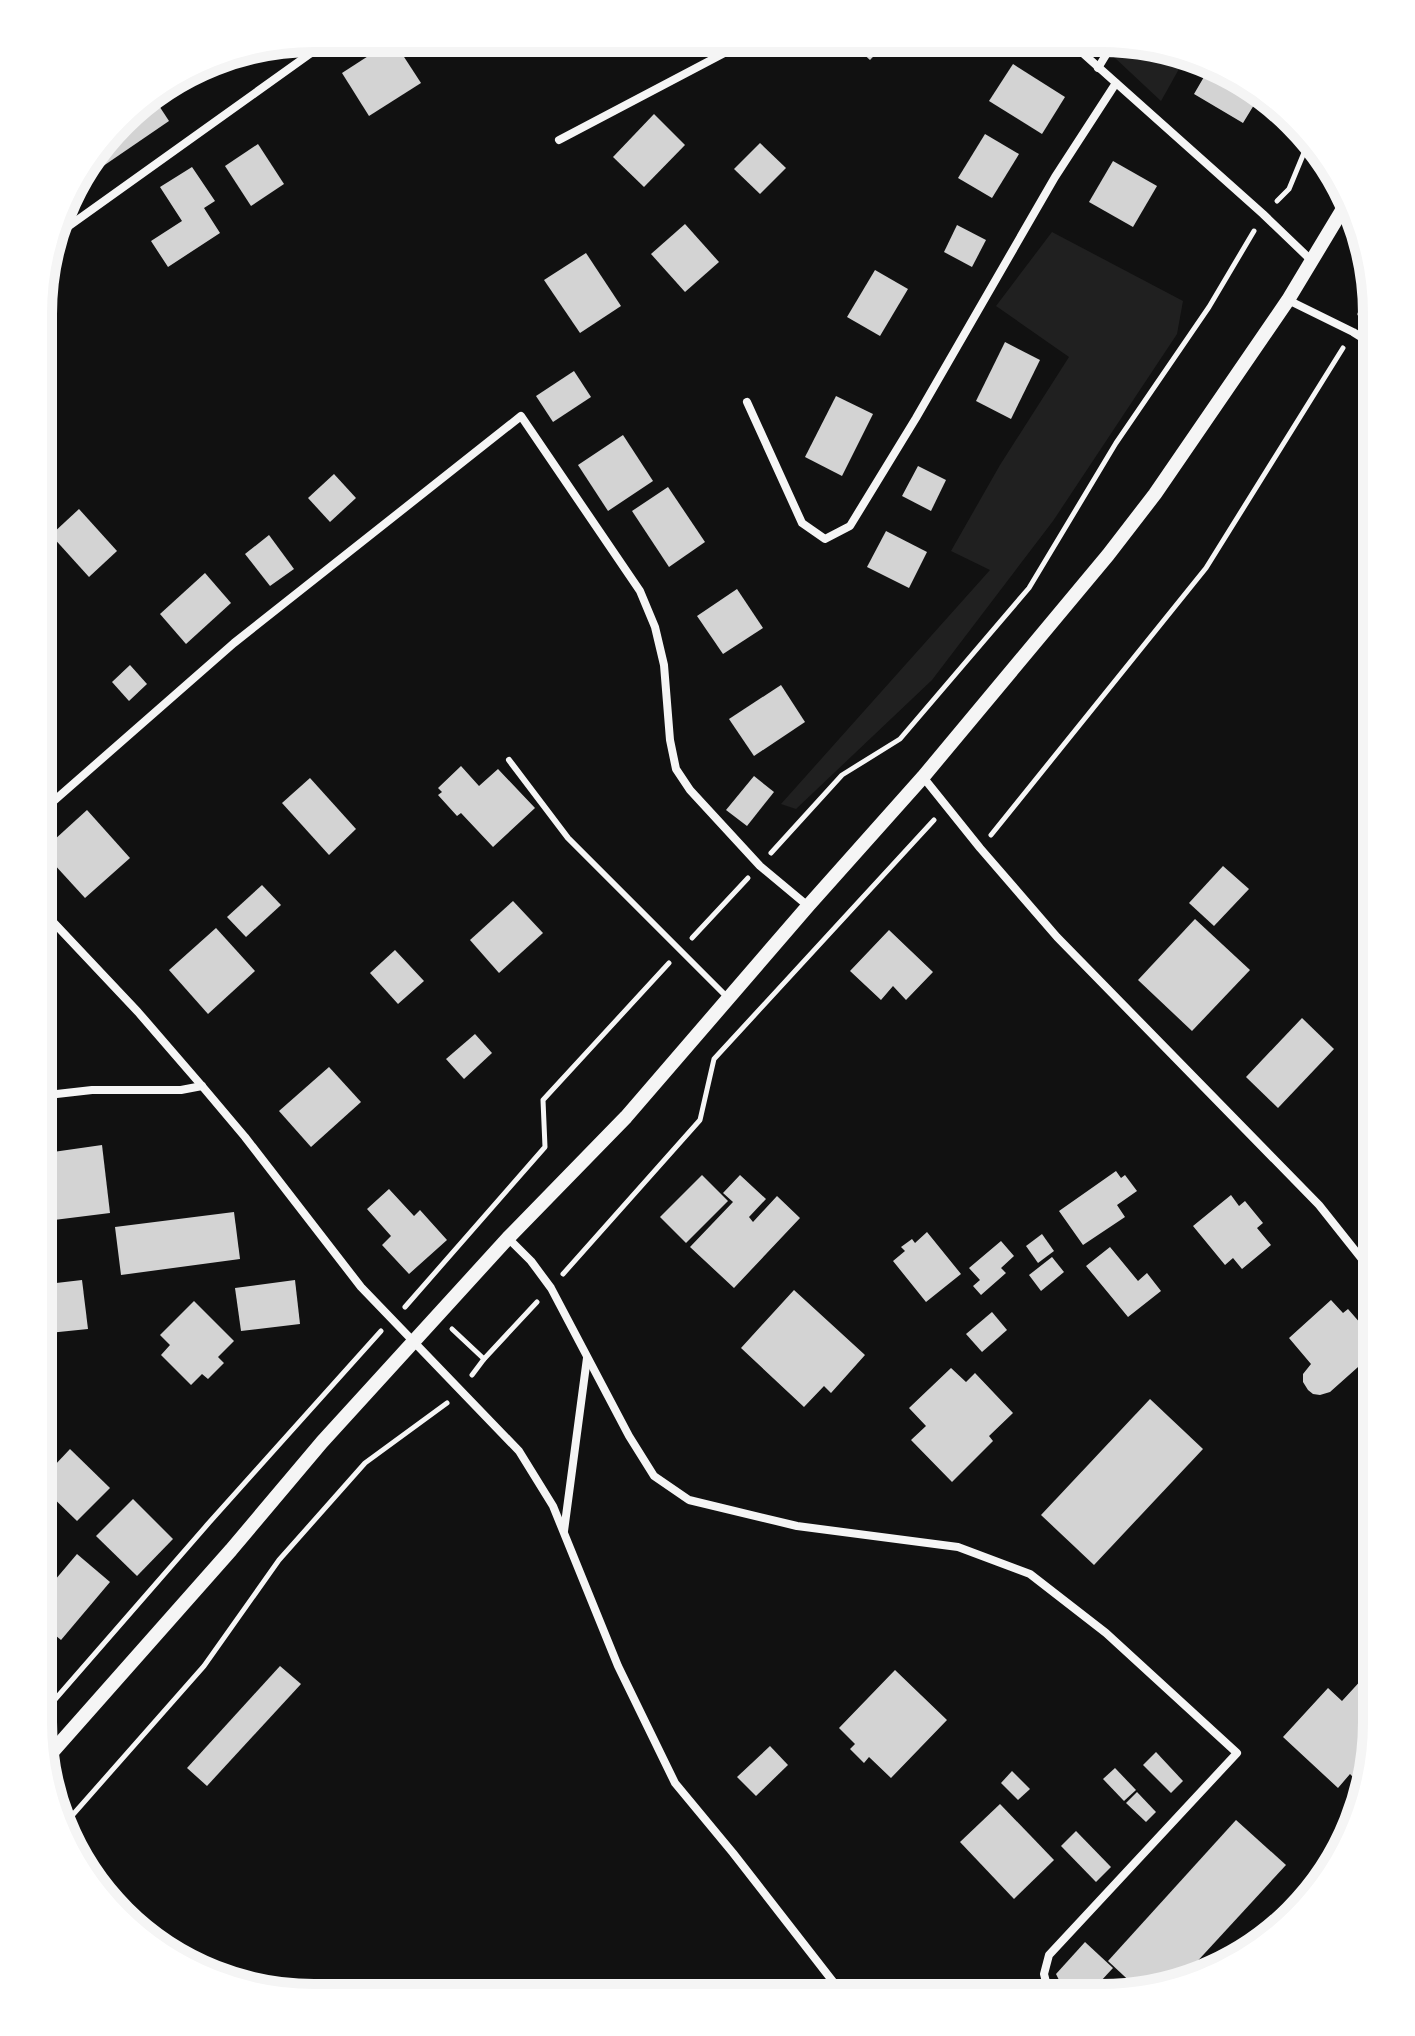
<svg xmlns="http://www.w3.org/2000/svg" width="1415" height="2036" font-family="Lora,serif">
  <rect width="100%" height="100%" fill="#111"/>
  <g fill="#202020">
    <polygon points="1124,40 1137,40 1184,60 1161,101 1114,57"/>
    <polygon points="1052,232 1183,301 1177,334 1053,521 932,680 796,809 781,804 990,570 951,551 1000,465 1069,357 996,306"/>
  </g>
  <g fill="#d3d3d3">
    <polygon points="417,38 454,38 429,56"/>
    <polygon points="393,40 421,83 369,116 342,73"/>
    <polygon points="848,40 889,40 870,60"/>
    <polygon points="1013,64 1065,97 1042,134 989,101"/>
    <polygon points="1208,70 1265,93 1260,102 1257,100 1243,123 1194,94"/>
    <polygon points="152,95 169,121 93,173 86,163 132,106"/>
    <polygon points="654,114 685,145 644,187 613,157"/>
    <polygon points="985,134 1019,154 992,198 958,178"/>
    <polygon points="760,143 786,168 760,194 734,169"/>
    <polygon points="258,144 284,184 251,206 225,166"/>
    <polygon points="1113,161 1157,186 1133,227 1089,202"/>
    <polygon points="192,167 215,201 204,208 220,233 168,267 151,241 182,221 160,187"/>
    <polygon points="685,224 719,262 685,292 651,254"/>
    <polygon points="957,225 986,240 972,267 944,252"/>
    <polygon points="586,253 621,306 580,333 544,280"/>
    <polygon points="875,270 908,289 880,336 847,317"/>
    <polygon points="1005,342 1040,360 1011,419 976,401"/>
    <polygon points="574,371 591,397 553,422 536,396"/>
    <polygon points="836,396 873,414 842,476 805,457"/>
    <polygon points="623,435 653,481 608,511 578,465"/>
    <polygon points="918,466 946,480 931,511 902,496"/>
    <polygon points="334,474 356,498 330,522 308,498"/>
    <polygon points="668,487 705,542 669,567 632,511"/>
    <polygon points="79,509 117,551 89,577 51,535"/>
    <polygon points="886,531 927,552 909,588 867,567"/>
    <polygon points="269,535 294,569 270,586 245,554"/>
    <polygon points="205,573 231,603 186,644 160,614"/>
    <polygon points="737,589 763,628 723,654 697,616"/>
    <polygon points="130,665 147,684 129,701 112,682"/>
    <polygon points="781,685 805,722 754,756 729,719"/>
    <polygon points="40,721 55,738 40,752"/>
    <polygon points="461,766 479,786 498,769 535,808 493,847 461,813 457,816 438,795 442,792 438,788"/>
    <polygon points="754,776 774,792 747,826 726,810"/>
    <polygon points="310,778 356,829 329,855 282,803"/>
    <polygon points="87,810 130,858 85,898 42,851"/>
    <polygon points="1223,866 1249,889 1214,926 1189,903"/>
    <polygon points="262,885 281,905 246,937 227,917"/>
    <polygon points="513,901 543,933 499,973 470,940"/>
    <polygon points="1195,919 1250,970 1192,1031 1138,980"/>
    <polygon points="216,928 255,971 208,1014 169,970"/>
    <polygon points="889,930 933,972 906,1000 893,986 881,1000 850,971"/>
    <polygon points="395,950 424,981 398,1004 370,973"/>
    <polygon points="1302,1018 1334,1049 1278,1108 1246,1077"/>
    <polygon points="475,1034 492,1053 464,1079 446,1059"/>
    <polygon points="329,1067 361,1102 311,1147 279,1111"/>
    <polygon points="102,1145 110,1213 54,1220 46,1153"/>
    <polygon points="1116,1171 1121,1178 1125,1175 1137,1191 1117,1205 1125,1217 1083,1245 1059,1211"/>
    <polygon points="702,1175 728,1201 686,1243 660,1217"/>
    <polygon points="740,1175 766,1199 749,1217 753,1222 777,1196 800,1218 734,1288 690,1247 733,1202 723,1193"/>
    <polygon points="389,1189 414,1216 420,1210 447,1240 409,1274 382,1245 391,1236 367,1209"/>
    <polygon points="1231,1195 1239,1206 1245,1201 1263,1223 1257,1228 1271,1245 1242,1269 1233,1258 1225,1265 1193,1226"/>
    <polygon points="234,1212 240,1259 121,1275 115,1227"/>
    <polygon points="927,1232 961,1274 926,1302 893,1261 905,1251 901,1247 912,1239 915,1243"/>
    <polygon points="47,1234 53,1278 39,1280 39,1235"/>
    <polygon points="1042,1234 1054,1251 1038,1263 1026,1246"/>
    <polygon points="1001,1241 1014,1256 1001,1268 1006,1273 981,1295 973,1286 980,1280 969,1268"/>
    <polygon points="1110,1247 1138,1281 1147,1273 1161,1291 1128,1317 1086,1266"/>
    <polygon points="1052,1257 1064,1272 1041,1291 1029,1275"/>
    <polygon points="82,1280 88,1329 39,1334 39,1285"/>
    <polygon points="295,1280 300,1324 241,1331 235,1288"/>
    <polygon points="794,1290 865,1355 831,1393 824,1386 804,1407 741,1348"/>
    <polygon points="1331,1300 1343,1313 1348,1309 1368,1332 1363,1337 1376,1351 1330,1392 1320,1395 1313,1394 1308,1390 1303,1382 1303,1374 1311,1364 1289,1338"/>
    <polygon points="194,1301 234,1341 218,1357 224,1363 208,1379 202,1374 191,1385 161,1355 170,1345 160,1335"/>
    <polygon points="992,1312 1007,1330 982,1352 966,1334"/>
    <polygon points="951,1368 966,1382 975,1373 1013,1413 989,1436 993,1441 952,1482 911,1440 926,1426 909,1408"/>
    <polygon points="1150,1399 1203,1449 1094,1565 1041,1515"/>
    <polygon points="70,1449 110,1488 77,1521 38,1483"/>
    <polygon points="133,1499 173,1539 137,1576 96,1536"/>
    <polygon points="1372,1553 1376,1557 1376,1583 1359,1567"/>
    <polygon points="77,1554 110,1582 61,1640 38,1621 38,1600"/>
    <polygon points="1376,1664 1376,1740 1368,1766 1355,1779 1350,1774 1338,1788 1283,1737 1328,1688 1342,1701"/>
    <polygon points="280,1666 301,1684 207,1786 187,1768"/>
    <polygon points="895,1670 947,1720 891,1778 869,1757 864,1763 850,1749 855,1744 839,1728"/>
    <polygon points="770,1746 788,1765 756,1796 737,1777"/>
    <polygon points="1156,1752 1183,1781 1171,1793 1143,1765"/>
    <polygon points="1115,1768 1136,1790 1124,1801 1103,1779"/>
    <polygon points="1012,1771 1030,1789 1018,1800 1001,1783"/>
    <polygon points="1137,1792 1156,1812 1146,1822 1126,1803"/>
    <polygon points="1000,1804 1054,1860 1014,1899 960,1842"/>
    <polygon points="1236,1820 1286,1865 1181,1979 1138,1989 1108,1961"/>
    <polygon points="1076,1831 1111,1867 1096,1882 1061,1846"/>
    <polygon points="1085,1942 1113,1968 1085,1998 1068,1998 1056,1974"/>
  </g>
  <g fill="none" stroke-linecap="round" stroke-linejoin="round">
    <g stroke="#f5f5f5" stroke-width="5">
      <polyline points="1277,201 1289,189 1308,143"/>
      <polyline points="1360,314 1371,286"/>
      <polyline points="991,835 1206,568 1343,348"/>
      <polyline points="771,853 842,775 900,739 1029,588 1116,443 1209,307 1254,231"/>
      <polyline points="692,938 748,878"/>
      <polyline points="563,1274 700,1120 714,1059 934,820"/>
      <polyline points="405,1307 545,1147 543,1100 669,963"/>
      <polyline points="452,1329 484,1359"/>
      <polyline points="472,1375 484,1359 537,1302"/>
      <polyline points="38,1719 207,1525 381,1331"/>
      <polyline points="62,1827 204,1666 279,1560 365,1463 447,1403"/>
    </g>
    <polyline stroke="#f5f5f5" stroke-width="6" points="509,760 568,838 728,998"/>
    <g stroke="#f5f5f5" stroke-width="8">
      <polyline points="1068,40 1263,214 1312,261"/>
      <polyline points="1098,68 1115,40"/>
      <polyline points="559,140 751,39"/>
      <polyline points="55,236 332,38"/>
      <polyline points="1288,300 1353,332 1377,347"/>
      <polyline points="747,402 802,523 825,539 850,526 916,418 1055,177 1116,83"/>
      <polyline points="923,777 980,848 1057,937 1319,1205 1377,1278"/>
      <polyline points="40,813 234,643 521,416 640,591 655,627 664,665 670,740 676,769 690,790 760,866 808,906"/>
      <polyline points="39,907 138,1012 202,1086 245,1137 361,1287 519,1451 553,1506 618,1666 675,1783 733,1853 845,1997"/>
      <polyline points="39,1096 92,1090 181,1090 202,1086"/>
      <polyline points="508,1238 531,1261 551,1288 629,1436 654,1476 689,1500 797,1526 958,1547 1030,1574 1106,1633 1237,1753 1049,1955 1044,1974 1050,1998"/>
      <polyline points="564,1531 587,1358"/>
    </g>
    <polyline stroke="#f5f5f5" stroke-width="14" points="46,1759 231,1550 322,1442 508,1238 626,1117 808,906 923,777 1108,555 1155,494 1288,300 1350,197"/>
  </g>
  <path d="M0 0H1415V2036H0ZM314 52H1101A262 262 0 0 1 1363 314V1722A262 262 0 0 1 1101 1984H314A262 262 0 0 1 52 1722V314A262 262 0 0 1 314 52Z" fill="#fff" fill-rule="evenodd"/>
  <path fill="none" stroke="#f5f5f5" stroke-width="10" d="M314 52H1101A262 262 0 0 1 1363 314V1722A262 262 0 0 1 1101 1984H314A262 262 0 0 1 52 1722V314A262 262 0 0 1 314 52Z"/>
</svg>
